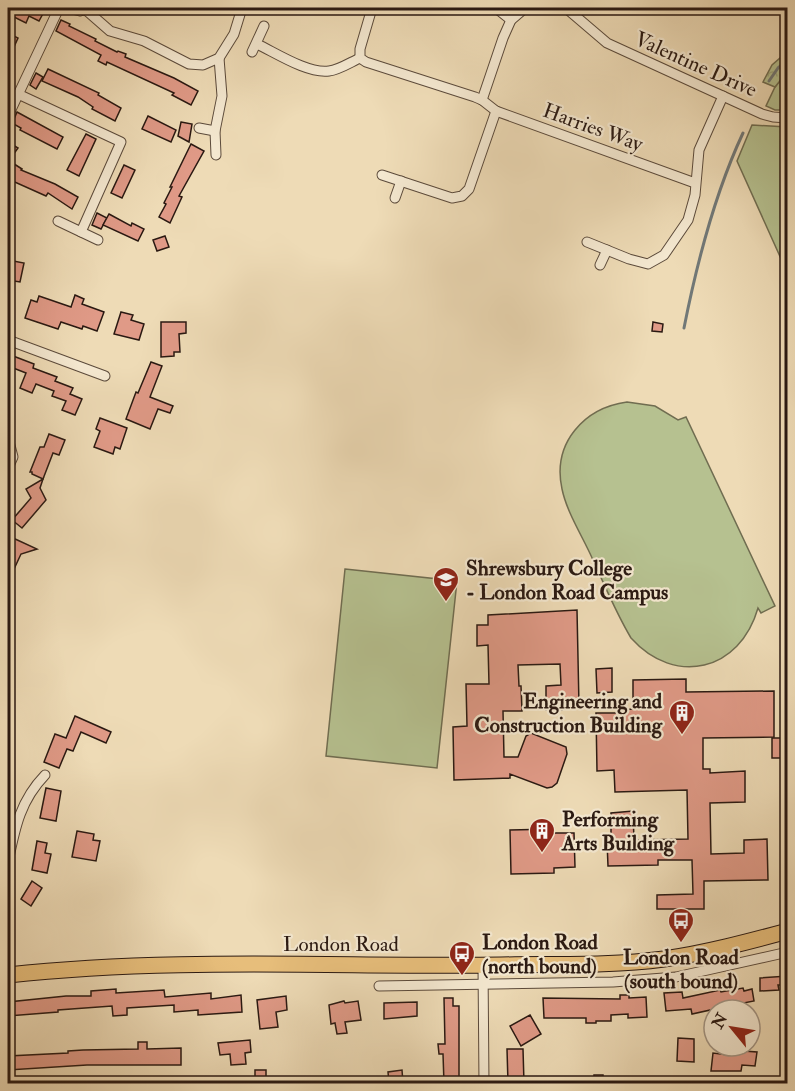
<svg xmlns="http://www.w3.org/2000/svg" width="795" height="1091" font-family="'IM FELL Double Pica',serif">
  <defs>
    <pattern id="forest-crowns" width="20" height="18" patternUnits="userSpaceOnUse" patternTransform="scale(1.5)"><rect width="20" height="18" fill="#b6c190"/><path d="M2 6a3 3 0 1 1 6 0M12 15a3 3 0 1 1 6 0" fill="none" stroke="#9da57b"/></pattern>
  </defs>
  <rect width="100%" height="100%" fill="#eedbb6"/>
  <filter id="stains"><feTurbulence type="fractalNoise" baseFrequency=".00333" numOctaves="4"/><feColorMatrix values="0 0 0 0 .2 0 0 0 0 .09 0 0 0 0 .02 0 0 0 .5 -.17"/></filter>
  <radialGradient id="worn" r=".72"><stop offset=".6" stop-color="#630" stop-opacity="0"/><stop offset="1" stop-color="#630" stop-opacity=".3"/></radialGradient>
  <g fill="#b6c190" stroke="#706d51" stroke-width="1.5">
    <polygon points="787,72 787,110 775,110 766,106 775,87"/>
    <polygon points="752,125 787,127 787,272 737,161"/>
    <path d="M627,402L655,406L678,420L686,417L775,606L761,613L758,608C740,671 675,687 631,638C616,613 605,586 593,560C583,537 567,513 562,489C552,443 584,408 627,402Z"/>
    <polygon points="345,569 457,581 437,768 326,756"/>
  </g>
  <polygon fill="url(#forest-crowns)" stroke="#706d51" stroke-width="1.5" points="787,52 787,72 775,87 763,82 772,65"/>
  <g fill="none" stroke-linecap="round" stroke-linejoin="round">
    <g stroke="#717877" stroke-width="3">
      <polyline points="769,81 778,68 788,60"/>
      <path d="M684,328C697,262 714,195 743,133"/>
    </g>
  </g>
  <g fill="#e09a87" stroke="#2a1912" stroke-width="1.5">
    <polygon points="8,8 46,8 39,21 29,16 26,23 8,14"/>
    <polygon points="61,20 70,24 69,26 96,39 95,41 117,52 118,51 126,54 125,57 174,78 198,91 191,105 172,95 174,93 107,62 106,65 98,61 101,55 56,31"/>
    <polygon points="8,33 18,38 8,60"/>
    <polygon points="48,69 99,93 98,95 121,108 115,121 92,109 93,107 78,97 42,81"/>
    <polygon points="36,73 43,77 36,89 30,85"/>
    <polygon points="17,112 63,137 57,149 20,130 21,128 10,122 14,119"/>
    <polygon points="148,116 176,130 171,142 142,129"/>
    <polygon points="181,122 192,124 189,142 178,136"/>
    <polygon points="86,134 96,139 79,176 67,170"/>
    <polygon points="8,142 18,148 13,155 8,152"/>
    <polygon points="191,144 204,151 179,196 182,197 170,223 159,217 166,204 164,203 172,187 170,187"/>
    <polygon points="11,162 22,169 21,170 55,184 78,197 72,209 48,193 46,196 8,179 8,168"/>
    <polygon points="124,165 135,170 122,198 111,193"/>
    <polygon points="97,213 107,218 101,229 92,225"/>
    <polygon points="109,214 131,226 132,223 144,229 138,241 103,225"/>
    <polygon points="165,236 169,247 157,251 153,240"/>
    <polygon points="8,260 24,263 20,282 8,280"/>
    <polygon points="75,295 84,299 82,304 104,312 97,331 83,326 82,329 61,322 58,329 25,318 31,300 37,302 39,296 71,307"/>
    <polygon points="121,312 133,315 131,320 144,324 139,340 114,334"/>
    <polygon points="161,322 186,322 186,333 179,334 180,352 174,352 174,356 161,357"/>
    <polygon points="653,322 663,324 662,332 652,331"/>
    <polygon points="8,354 34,364 33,368 57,377 55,381 73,388 70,394 82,399 75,415 62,410 66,401 52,396 54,391 36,384 32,393 20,388 26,373 8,366"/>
    <polygon points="151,362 162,366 150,397 173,406 170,413 158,409 150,429 126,419 136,392 138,393"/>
    <polygon points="100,418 127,428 120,449 115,447 113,454 94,447 100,431 96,429"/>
    <polygon points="49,434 65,440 59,455 53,453 43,479 32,474 32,472 30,472 40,447 44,447"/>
    <polygon points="43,479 40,488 46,500 22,528 12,520 31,498 26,489"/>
    <polygon points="13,538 37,549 21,554 8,582 8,551"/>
    <polygon points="577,610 579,706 562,706 562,710 546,710 546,686 561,685 560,664 518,665 519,686 521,686 522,711 503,711 504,757 518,757 526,736 531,733 566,747 567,754 557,783 552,787 547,788 510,774 510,778 454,780 453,727 467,726 466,684 489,684 488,645 477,646 477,625 488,625 488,615"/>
    <polygon points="612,668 612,692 597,693 596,669"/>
    <polygon points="686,679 686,692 774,691 774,737 703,738 703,769 710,769 710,773 745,771 745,802 710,803 711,854 744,853 744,840 767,839 768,880 704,881 704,909 657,909 657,895 693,894 692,860 658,860 658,865 608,866 607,841 611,841 611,813 633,811 634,840 688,839 687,790 615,792 614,770 597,771 596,713 619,713 619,710 633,709 633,680"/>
    <polygon points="75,716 111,732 106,743 81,732 73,751 67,749 59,768 44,762 55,734 66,738"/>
    <rect x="772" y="738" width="12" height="20"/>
    <polygon points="46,788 61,791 56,821 40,818"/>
    <polygon points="554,829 554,833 574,833 575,867 554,868 554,873 511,874 510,830"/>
    <polygon points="77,831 94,834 93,840 100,841 96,861 72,857"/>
    <polygon points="37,841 47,843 45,853 51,854 47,873 32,870"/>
    <polygon points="32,881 42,888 31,906 21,899"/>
    <polygon points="788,976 788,985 778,985 779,990 760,991 760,978"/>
    <polygon points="743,988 744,991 752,989 754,1001 733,1005 734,1010 725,1010 724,1007 692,1014 691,1009 666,1011 664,993 682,992 683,998 720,990 721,992"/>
    <polygon points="116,989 116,993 164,990 165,997 211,993 211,999 241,995 242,1012 198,1015 198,1010 174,1012 174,1005 127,1008 127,1015 113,1016 112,1006 58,1010 58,1012 8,1016 8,1002 66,996 91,996 91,991"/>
    <polygon points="620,995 629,995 629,998 646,997 647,1017 628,1018 628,1014 611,1015 611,1021 596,1021 596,1023 586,1023 586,1018 544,1018 543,998 620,999"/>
    <polygon points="286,996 287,1010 276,1012 278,1027 260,1029 257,1000"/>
    <polygon points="444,998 453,998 453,1006 459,1006 459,1083 444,1083 443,1054 439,1054 438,1044 445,1044"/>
    <polygon points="344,1001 345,1003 358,1001 361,1020 345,1022 347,1033 337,1034 335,1023 331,1024 329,1005"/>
    <polygon points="417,1002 417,1016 384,1019 384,1003"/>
    <polygon points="530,1015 541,1034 521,1046 510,1026"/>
    <polygon points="678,1038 694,1039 694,1062 677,1061"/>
    <polygon points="250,1040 251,1052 245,1053 246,1064 231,1065 230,1054 220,1055 218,1043"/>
    <polygon points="138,1042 147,1042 147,1049 181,1048 181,1065 87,1065 8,1070 8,1056 68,1053 68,1051 83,1050 138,1049"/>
    <polygon points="507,1049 523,1049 524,1083 508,1083"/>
    <polygon points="743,1051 757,1052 755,1066 742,1065 741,1071 711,1071 713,1053 728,1055 729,1052 743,1053"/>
    <rect x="255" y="1070" width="11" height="10"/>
    <polygon points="402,1070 403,1083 389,1083 388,1072"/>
    <rect x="594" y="1075" width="9" height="8"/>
  </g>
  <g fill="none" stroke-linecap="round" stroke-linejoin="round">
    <defs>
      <g id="street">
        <polyline points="68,8 80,11 90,8"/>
        <polyline points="372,8 360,49 360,58 366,62 475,97 482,100 496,111 695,183"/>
        <polyline points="496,8 511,20"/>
        <polyline points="566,8 607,43 762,114 773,117 788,118"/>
        <polyline points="86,10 110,31 144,41 189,64 203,65 219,58 234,34 242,8"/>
        <path d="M257,44C276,53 308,74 329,71C339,70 351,62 360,58"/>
        <polyline points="252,52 264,26"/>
        <polyline points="18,94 121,142 81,232"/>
        <polyline points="482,100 503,38 511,20 525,8"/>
        <polyline points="8,116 59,8"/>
        <polyline points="199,128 215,131"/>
        <polyline points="216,155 215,131 222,96 219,58"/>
        <polyline points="382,175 452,198 462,196 469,189 496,111"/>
        <polyline points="395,198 401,181"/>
        <polyline points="58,221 98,240"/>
        <polyline points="587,242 629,259 648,264 664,255 688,220 695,195 699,150 723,96"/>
        <polyline points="600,265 607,250"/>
        <polyline points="8,340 105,376"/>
        <polyline points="8,438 13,457 8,468"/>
        <path d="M8,862C15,828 20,801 45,775"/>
        <polyline points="483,965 484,1084"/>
        <polyline points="379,986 613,982 676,977 788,952"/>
        <polyline points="105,1084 230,1083"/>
      </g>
      <path id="primary" d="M8,975C171,957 337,967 501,965C555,964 610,966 664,959C706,953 747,942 788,931"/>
    </defs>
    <use href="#street" stroke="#5b4a3b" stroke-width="11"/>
    <use href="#primary" stroke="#2a1912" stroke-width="17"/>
    <use href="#street" stroke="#f4e8d0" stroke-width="9"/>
    <use href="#primary" stroke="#e7be7b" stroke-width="15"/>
  </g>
  <defs>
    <symbol id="university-pin" viewBox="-11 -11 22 30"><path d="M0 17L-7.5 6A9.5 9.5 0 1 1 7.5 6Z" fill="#8f2418" stroke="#f4e8d0"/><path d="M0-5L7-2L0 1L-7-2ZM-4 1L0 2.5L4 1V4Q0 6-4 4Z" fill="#fff"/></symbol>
    <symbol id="building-pin" viewBox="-11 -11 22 30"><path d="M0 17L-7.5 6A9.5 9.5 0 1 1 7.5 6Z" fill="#8f2418" stroke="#f4e8d0"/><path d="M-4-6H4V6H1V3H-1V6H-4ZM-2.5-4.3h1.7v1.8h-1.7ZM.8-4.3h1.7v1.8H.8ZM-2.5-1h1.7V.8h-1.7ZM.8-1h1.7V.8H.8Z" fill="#fff"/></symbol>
    <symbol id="bus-pin" viewBox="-11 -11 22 30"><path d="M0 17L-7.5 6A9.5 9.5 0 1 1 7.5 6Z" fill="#8f2418" stroke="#f4e8d0"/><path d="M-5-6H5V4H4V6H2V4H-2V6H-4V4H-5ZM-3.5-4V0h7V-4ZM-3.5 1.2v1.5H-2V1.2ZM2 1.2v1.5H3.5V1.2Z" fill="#fff"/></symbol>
  </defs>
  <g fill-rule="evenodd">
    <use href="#university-pin" x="431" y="565" width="30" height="40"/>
    <use href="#building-pin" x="667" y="698" width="30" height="40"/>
    <use href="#building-pin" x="527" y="816" width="30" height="40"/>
    <use href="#bus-pin" x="666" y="906" width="30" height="40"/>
    <use href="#bus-pin" x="447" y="939" width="30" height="40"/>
  </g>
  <g text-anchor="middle" stroke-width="4.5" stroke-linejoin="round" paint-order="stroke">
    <g font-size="21" fill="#2a1912" stroke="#f4e8d0">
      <text transform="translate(696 64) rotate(24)" y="7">Valentine Drive</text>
      <text transform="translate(593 127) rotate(20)" y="7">Harries Way</text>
      <text x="341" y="951">London Road</text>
    </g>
    <g font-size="21" font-weight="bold" fill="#2a1912" stroke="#f4e8d0" text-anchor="start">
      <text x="466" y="575">Shrewsbury College<tspan x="466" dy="24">- London Road Campus</tspan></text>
      <text x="662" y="708" text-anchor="end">Engineering and<tspan x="662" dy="24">Construction Building</tspan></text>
      <text x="562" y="826">Performing<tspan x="562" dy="24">Arts Building</tspan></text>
      <text x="482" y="949">London Road<tspan x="482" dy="24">(north bound)</tspan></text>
      <text x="681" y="964" text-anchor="middle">London Road<tspan x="681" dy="24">(south bound)</tspan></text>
    </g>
  </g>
  <rect width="795" height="1091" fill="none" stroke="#eedbb6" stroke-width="30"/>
  <rect x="9" y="9" width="777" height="1073" fill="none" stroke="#2a1912" stroke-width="3"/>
  <rect x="15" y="15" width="765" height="1061" fill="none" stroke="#2a1912" stroke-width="1.5"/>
  <g transform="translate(732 1028) rotate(300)"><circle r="28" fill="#f4e8d0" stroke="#a39584" stroke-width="1.5"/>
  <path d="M0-4.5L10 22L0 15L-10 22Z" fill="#8f2418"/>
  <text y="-9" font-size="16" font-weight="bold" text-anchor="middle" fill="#2a1912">N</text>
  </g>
  <rect width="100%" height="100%" filter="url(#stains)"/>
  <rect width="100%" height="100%" fill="url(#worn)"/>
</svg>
